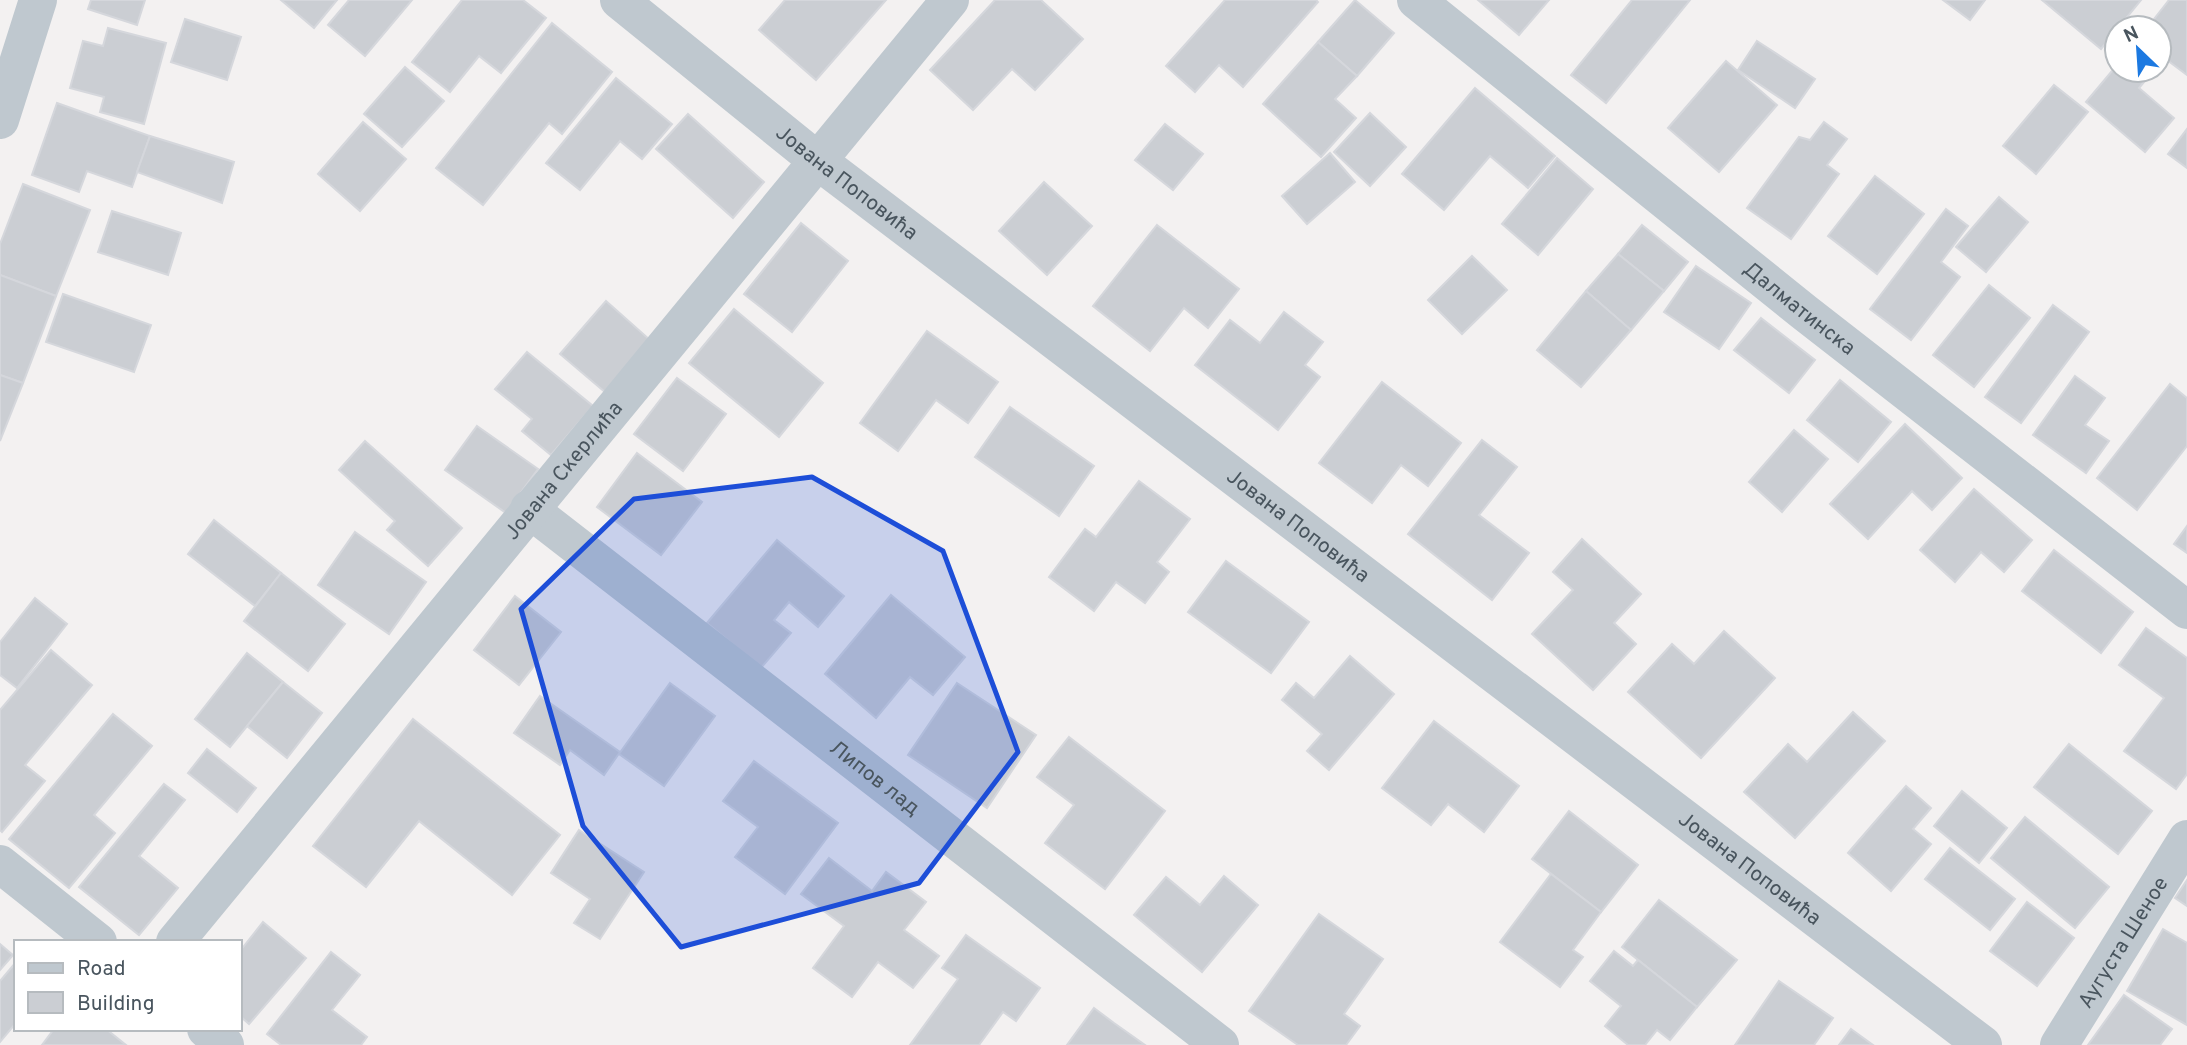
<svg xmlns="http://www.w3.org/2000/svg" width="2187" height="1045" font-family="Overpass,sans-serif">
  <rect width="100%" height="100%" fill="#f3f1f1"/>
  <g fill="#cbced3" stroke="#d5d7dc" stroke-width="2">
    <polygon points="91,0 145,0 137,25 88,9"/>
    <polygon points="281,0 337,0 314,28"/>
    <polygon points="349,0 412,0 365,56 328,25"/>
    <polygon points="462,0 523,0 546,18 501,73 479,56 450,92 412,62"/>
    <polygon points="785,0 886,0 816,80 759,30"/>
    <polygon points="995,0 1041,0 1083,39 1035,90 1012,69 973,110 930,70"/>
    <polygon points="1225,0 1316,0 1318,2 1243,87 1219,65 1195,92 1166,66"/>
    <polygon points="1355,0 1394,33 1357,76 1318,42"/>
    <polygon points="1478,0 1549,0 1519,35"/>
    <polygon points="1632,0 1690,0 1606,103 1571,75"/>
    <polygon points="1943,0 1985,0 1970,20"/>
    <polygon points="2042,0 2141,0 2101,49"/>
    <polygon points="2169,0 2187,0 2187,75 2159,54 2159,28 2147,28"/>
    <polygon points="185,19 241,37 227,80 171,62"/>
    <polygon points="552,23 612,72 562,134 549,123 483,205 436,168"/>
    <polygon points="108,28 166,43 144,124 100,112 104,97 70,88 83,41 103,46"/>
    <polygon points="1757,41 1815,79 1795,108 1738,70"/>
    <polygon points="1318,42 1357,76 1335,99 1356,118 1321,157 1263,104"/>
    <polygon points="1726,61 1777,105 1719,172 1668,128"/>
    <polygon points="2117,65 2117,70 2154,70 2139,88 2174,118 2145,152 2086,102"/>
    <polygon points="405,67 444,101 402,147 364,114"/>
    <polygon points="616,78 672,124 642,159 620,141 580,190 546,163"/>
    <polygon points="2054,85 2088,112 2036,174 2003,146"/>
    <polygon points="1475,88 1555,156 1528,188 1490,156 1444,210 1402,174"/>
    <polygon points="57,103 150,136 132,187 87,171 79,192 32,175"/>
    <polygon points="1370,113 1406,147 1370,186 1334,152"/>
    <polygon points="688,114 764,182 733,218 656,149"/>
    <polygon points="363,122 406,159 360,211 318,174"/>
    <polygon points="1824,122 1847,139 1827,165 1839,174 1791,239 1747,208 1799,137 1810,140"/>
    <polygon points="1165,124 1203,154 1173,190 1135,160"/>
    <polygon points="2187,129 2187,168 2168,154"/>
    <polygon points="150,136 234,162 222,203 137,172"/>
    <polygon points="1330,153 1355,182 1307,224 1282,196"/>
    <polygon points="1557,158 1593,189 1538,255 1502,224"/>
    <polygon points="1875,176 1924,214 1877,274 1828,236"/>
    <polygon points="1044,182 1092,226 1047,275 999,231"/>
    <polygon points="23,184 90,210 56,296 0,275 0,244"/>
    <polygon points="1999,197 2028,222 1986,272 1956,247"/>
    <polygon points="1946,209 1968,226 1941,262 1960,277 1911,340 1870,309"/>
    <polygon points="112,211 181,233 168,275 98,252"/>
    <polygon points="801,223 848,261 792,332 744,294"/>
    <polygon points="1157,225 1239,289 1208,328 1184,308 1150,351 1093,306"/>
    <polygon points="1642,225 1688,262 1664,291 1618,254"/>
    <polygon points="1618,254 1664,291 1631,330 1586,291"/>
    <polygon points="1472,256 1507,290 1462,334 1428,300"/>
    <polygon points="1696,266 1751,303 1719,349 1664,312"/>
    <polygon points="0,275 56,296 23,383 0,375"/>
    <polygon points="1989,285 2030,318 1974,387 1933,355"/>
    <polygon points="1586,291 1631,330 1581,387 1537,350"/>
    <polygon points="63,294 151,325 134,372 46,342"/>
    <polygon points="606,301 650,340 605,392 560,354"/>
    <polygon points="2053,305 2089,332 2021,423 1985,397"/>
    <polygon points="734,309 823,383 779,437 689,363"/>
    <polygon points="1284,312 1323,342 1305,365 1320,377 1278,430 1195,365 1230,320 1260,343"/>
    <polygon points="1761,318 1815,360 1789,393 1734,350"/>
    <polygon points="927,331 998,382 968,423 936,400 898,451 860,423"/>
    <polygon points="527,352 593,406 551,455 522,431 532,419 495,389"/>
    <polygon points="0,375 23,383 0,441"/>
    <polygon points="2075,376 2105,398 2085,425 2109,441 2086,473 2033,435"/>
    <polygon points="677,378 726,414 683,471 634,434"/>
    <polygon points="1840,380 1891,422 1858,462 1807,420"/>
    <polygon points="1382,382 1461,443 1428,486 1401,465 1372,503 1319,463"/>
    <polygon points="2170,384 2187,398 2187,446 2137,510 2097,478"/>
    <polygon points="1010,407 1094,466 1059,516 975,457"/>
    <polygon points="1905,424 1962,478 1932,510 1912,491 1868,539 1830,504"/>
    <polygon points="477,426 538,469 506,513 445,470"/>
    <polygon points="1794,430 1828,459 1782,512 1749,482"/>
    <polygon points="1482,440 1517,467 1479,515 1529,553 1492,600 1408,534"/>
    <polygon points="365,441 462,528 428,566 387,530 395,521 339,470"/>
    <polygon points="637,453 702,502 661,555 597,507"/>
    <polygon points="1139,481 1190,519 1157,562 1169,572 1145,603 1116,582 1094,611 1049,577 1085,529 1096,537"/>
    <polygon points="1974,489 2032,540 2004,572 1981,552 1955,582 1920,550"/>
    <polygon points="214,520 281,573 255,606 188,554"/>
    <polygon points="2187,526 2187,553 2174,544"/>
    <polygon points="355,532 426,582 389,634 318,585"/>
    <polygon points="1582,539 1641,594 1614,623 1636,644 1593,690 1532,634 1573,590 1553,572"/>
    <polygon points="777,540 844,596 818,627 789,602 774,620 791,633 761,668 707,623"/>
    <polygon points="2054,550 2133,612 2101,653 2022,591"/>
    <polygon points="1226,561 1309,622 1271,673 1188,612"/>
    <polygon points="281,573 345,624 308,671 244,621"/>
    <polygon points="891,595 965,657 933,695 910,677 876,718 825,674"/>
    <polygon points="515,596 561,632 519,685 474,650"/>
    <polygon points="35,598 67,624 17,688 0,675 0,642"/>
    <polygon points="2146,628 2187,658 2187,774 2176,789 2124,751 2164,698 2119,665"/>
    <polygon points="1724,631 1775,678 1701,758 1628,692 1672,644 1694,664"/>
    <polygon points="51,650 92,685 25,765 45,781 2,832 0,830 0,710"/>
    <polygon points="247,653 283,682 230,747 195,719"/>
    <polygon points="1350,656 1394,694 1329,770 1307,751 1322,734 1282,700 1296,683 1314,698"/>
    <polygon points="283,682 322,713 287,758 247,726"/>
    <polygon points="670,683 715,716 664,786 619,754"/>
    <polygon points="957,683 1036,735 987,808 908,755"/>
    <polygon points="540,696 620,752 604,775 570,750 560,765 514,733"/>
    <polygon points="1853,712 1885,741 1795,838 1744,792 1788,744 1807,762"/>
    <polygon points="113,714 152,746 94,815 115,833 69,888 9,839"/>
    <polygon points="413,719 560,835 512,895 419,821 366,887 313,846"/>
    <polygon points="1434,721 1519,786 1484,832 1448,804 1431,825 1382,788"/>
    <polygon points="1069,737 1165,811 1105,889 1045,843 1074,805 1037,777"/>
    <polygon points="2069,744 2152,811 2118,854 2034,787"/>
    <polygon points="207,749 256,788 237,812 188,773"/>
    <polygon points="754,761 838,823 785,894 735,857 758,827 723,801"/>
    <polygon points="164,784 185,800 139,856 178,888 139,935 79,887"/>
    <polygon points="1906,786 1931,808 1913,829 1931,844 1891,891 1848,853"/>
    <polygon points="1962,791 2007,828 1979,863 1934,826"/>
    <polygon points="1569,811 1638,865 1601,912 1532,859"/>
    <polygon points="2025,817 2109,887 2075,928 1991,858"/>
    <polygon points="579,830 644,872 600,939 574,923 590,899 551,873"/>
    <polygon points="1950,848 2015,899 1990,930 1925,879"/>
    <polygon points="829,858 872,891 886,872 926,902 904,930 939,956 913,988 878,962 852,997 813,968 844,926 801,894"/>
    <polygon points="1551,874 1601,912 1573,950 1583,957 1560,987 1500,942"/>
    <polygon points="1224,876 1258,905 1202,972 1134,915 1166,877 1200,905"/>
    <polygon points="2187,880 2187,906 2175,898"/>
    <polygon points="1659,900 1737,960 1697,1007 1622,947"/>
    <polygon points="2027,902 2074,938 2037,986 1990,951"/>
    <polygon points="1319,914 1383,959 1344,1014 1360,1026 1346,1045 1298,1045 1249,1011"/>
    <polygon points="263,922 306,958 249,1024 240,1016 240,951"/>
    <polygon points="2163,929 2187,943 2187,1025 2127,991"/>
    <polygon points="966,935 1040,988 1016,1021 1003,1012 979,1045 910,1045 958,979 942,968"/>
    <polygon points="0,944 13,955 0,970"/>
    <polygon points="1614,951 1633,966 1638,960 1697,1007 1670,1040 1657,1030 1645,1045 1628,1045 1605,1026 1621,1006 1590,981"/>
    <polygon points="331,952 360,975 332,1010 367,1037 361,1045 281,1045 267,1034"/>
    <polygon points="16,962 16,1023 0,1042 0,981"/>
    <polygon points="1779,981 1833,1018 1814,1045 1735,1045"/>
    <polygon points="2124,995 2172,1029 2160,1045 2088,1045"/>
    <polygon points="1094,1008 1114,1023 1145,1045 1067,1045"/>
    <polygon points="54,1029 106,1029 126,1045 42,1045"/>
    <polygon points="1851,1029 1873,1045 1839,1045"/>
  </g>
  <g fill="none" stroke-linecap="round" stroke-linejoin="round">
    <g stroke="#bfc8cf" stroke-width="38">
      <path id="s1" d="M619,0L818,161L1983,1045"/>
      <path id="s2" d="M1416,0L1804,312L2187,610"/>
      <polyline points="0,120 38,0"/>
      <path id="s3" d="M529,509L1220,1045"/>
      <polyline points="0,864 98,942"/>
      <path id="s4" d="M175,942L950,0"/>
      <polyline points="206,1029 225,1045"/>
      <path id="s5" d="M2059,1045L2187,839"/>
    </g>
  </g>
  <path fill="#1d4ed8" fill-opacity="0.2" stroke="#1d4ed8" stroke-width="5" stroke-linejoin="round" d="M812,477L943,551L1018,752L919,883L681,947L583,826L521,609L634,499Z"/>
  <g text-anchor="middle" stroke-width="6" stroke-linejoin="round" paint-order="stroke">
    <g font-size="21" fill="#49555e" stroke="#fff">
      <text dy="7" stroke="none"><textPath href="#s1" startOffset="292">Јована Поповића</textPath></text>
      <text dy="7" stroke="none"><textPath href="#s2" startOffset="492">Далматинска</textPath></text>
      <text dy="7" stroke="none"><textPath href="#s4" startOffset="611">Јована Скерлића</textPath></text>
      <text dy="7" stroke="none"><textPath href="#s1" startOffset="859">Јована Поповића</textPath></text>
      <text dy="7" stroke="none"><textPath href="#s3" startOffset="438">Липов лад</textPath></text>
      <text dy="7" stroke="none"><textPath href="#s1" startOffset="1426">Јована Поповића</textPath></text>
      <text dy="7" stroke="none"><textPath href="#s5" startOffset="121">Аугуста Шеное</textPath></text>
    </g>
  </g>
  <rect x="14" y="940" width="228" height="91" fill="#ffffff" stroke="#b6bbbf" stroke-width="2"/>
  <rect x="28" y="963" width="35" height="10" fill="#bfc8cf" stroke="#b6bbbf" stroke-width="2"/>
  <text x="77" y="975" font-size="21" fill="#49555e">Road</text>
  <rect x="28" y="992" width="35" height="21" fill="#cbced3" stroke="#b6bbbf" stroke-width="2"/>
  <text x="77" y="1010" font-size="21" fill="#49555e">Building</text>
  <g transform="translate(2138 49) rotate(335)"><circle r="33" fill="#ffffff" stroke="#b6bbbf" stroke-width="2"/>
  <path d="M0-5L12 26L0 18L-12 26Z" fill="#1c79e1"/>
  <text y="-10" font-size="19" font-weight="bold" text-anchor="middle" fill="#49555e">N</text>
  </g>
</svg>
